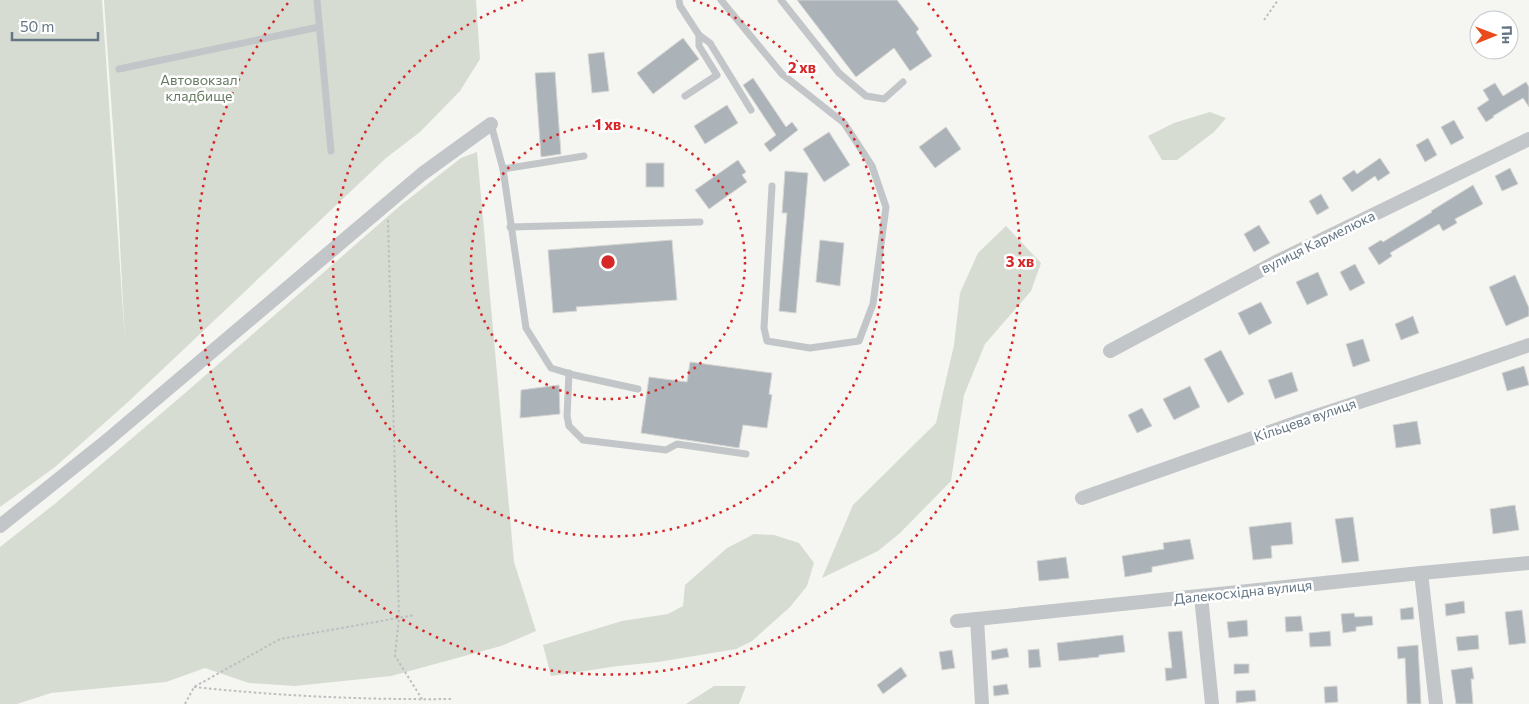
<svg xmlns="http://www.w3.org/2000/svg" width="1529" height="704" font-family="Commissioner,sans-serif">
  <rect width="100%" height="100%" fill="#f5f5f1"/>
  <g fill="#d6dcd2">
    <polygon points="0,0 102,0 125,342 117,184 104,0 476,0 480,59 460,91 420,132 386,158 128,402 55,467 0,507"/>
    <polygon points="1210,112 1226,118 1214,132 1177,160 1162,160 1148,136 1174,123"/>
    <polygon points="477,152 514,562 536,631 501,646 391,676 295,686 249,683 205,668 166,682 51,693 17,704 0,704 0,547 57,502 184,394 401,205 461,158"/>
    <polygon points="1006,226 1041,263 1031,291 985,344 964,395 951,481 900,533 878,551 822,578 853,505 936,423 954,345 960,293 978,253"/>
    <polygon points="754,534 774,535 799,543 814,563 807,586 790,607 752,641 736,649 658,662 618,666 551,676 543,645 622,621 668,614 683,606 685,585 727,548"/>
    <polygon points="714,686 746,686 739,704 686,704"/>
  </g>
  <g fill="#abb3b8" stroke="#d6d6d4">
    <polygon points="797,0 897,0 919,29 916,32 932,56 910,71 894,48 856,77"/>
    <polygon points="683,38 699,59 653,94 637,73"/>
    <polygon points="604,52 609,91 592,93 588,54"/>
    <polygon points="555,72 561,154 541,157 535,73"/>
    <polygon points="753,78 786,127 792,122 798,130 770,152 764,144 776,135 743,85"/>
    <polygon points="1526,82 1529,87 1529,107 1523,98 1493,116 1494,117 1486,122 1477,108 1489,100 1483,90 1495,83 1503,96"/>
    <polygon points="727,105 738,123 705,144 694,126"/>
    <polygon points="1454,120 1464,138 1451,145 1441,127"/>
    <polygon points="946,127 961,149 935,168 919,147"/>
    <polygon points="829,132 850,165 824,182 803,149"/>
    <polygon points="1428,138 1437,155 1425,162 1416,145"/>
    <polygon points="1380,158 1390,173 1378,181 1375,176 1352,192 1342,178 1354,170 1357,174"/>
    <polygon points="738,160 746,172 742,175 747,182 709,209 695,190"/>
    <rect x="646" y="163" width="18" height="24"/>
    <polygon points="1510,168 1518,184 1502,191 1495,176"/>
    <polygon points="785,171 808,173 796,313 779,311 787,213 782,213"/>
    <polygon points="1473,185 1483,204 1455,219 1457,223 1443,231 1439,224 1390,253 1392,256 1379,265 1368,248 1381,240 1383,242 1432,212 1431,211"/>
    <polygon points="1321,194 1329,208 1317,215 1309,201"/>
    <polygon points="1259,225 1270,243 1254,252 1244,234"/>
    <polygon points="672,240 677,300 576,307 577,311 553,313 548,250"/>
    <polygon points="820,240 844,243 840,286 816,282"/>
    <polygon points="1355,264 1365,283 1350,291 1340,272"/>
    <polygon points="1318,272 1328,295 1307,305 1296,282"/>
    <polygon points="1515,275 1529,308 1529,316 1506,326 1489,287"/>
    <polygon points="1261,302 1272,323 1249,335 1238,313"/>
    <polygon points="1413,316 1419,333 1401,340 1395,324"/>
    <polygon points="1363,339 1370,361 1353,367 1346,344"/>
    <polygon points="1221,350 1244,394 1228,403 1204,359"/>
    <polygon points="690,362 772,373 769,394 772,395 767,428 743,425 739,448 641,433 649,377 687,382"/>
    <polygon points="1524,366 1529,385 1507,391 1502,373"/>
    <polygon points="1292,372 1298,391 1275,399 1268,380"/>
    <polygon points="559,385 560,414 520,418 521,390"/>
    <polygon points="1190,386 1200,407 1174,420 1163,399"/>
    <polygon points="1142,408 1152,426 1137,433 1128,415"/>
    <polygon points="1417,421 1421,444 1396,448 1393,425"/>
    <polygon points="1515,505 1519,530 1493,534 1490,509"/>
    <polygon points="1353,517 1359,561 1342,563 1335,519"/>
    <polygon points="1291,522 1293,544 1271,546 1272,558 1253,560 1249,527"/>
    <polygon points="1190,539 1194,559 1152,567 1152,572 1125,577 1122,556 1164,549 1163,543"/>
    <polygon points="1066,557 1069,578 1039,581 1037,561"/>
    <polygon points="1464,601 1465,613 1446,616 1445,604"/>
    <polygon points="1413,607 1414,619 1401,620 1400,609"/>
    <polygon points="1522,610 1526,643 1509,645 1505,612"/>
    <polygon points="1354,613 1355,617 1372,616 1373,625 1356,627 1356,631 1343,633 1341,614"/>
    <polygon points="1301,616 1303,631 1286,632 1285,617"/>
    <polygon points="1247,620 1248,636 1229,638 1227,622"/>
    <polygon points="1182,631 1187,678 1166,681 1165,668 1172,668 1168,632"/>
    <polygon points="1330,631 1331,646 1310,647 1309,633"/>
    <polygon points="1123,635 1125,652 1099,655 1099,657 1059,661 1057,643"/>
    <polygon points="1478,635 1479,649 1458,651 1456,637"/>
    <polygon points="1418,645 1421,704 1407,704 1405,658 1398,659 1397,647"/>
    <polygon points="1007,648 1009,657 992,660 991,651"/>
    <polygon points="1039,649 1041,667 1029,668 1028,650"/>
    <polygon points="952,650 955,668 942,670 939,652"/>
    <polygon points="1234,664 1249,664 1249,673 1234,674"/>
    <polygon points="901,667 907,676 883,694 877,685"/>
    <polygon points="1472,667 1474,679 1471,679 1473,704 1456,704 1451,670"/>
    <polygon points="1007,684 1009,694 994,696 993,686"/>
    <polygon points="1337,686 1338,702 1325,703 1324,687"/>
    <polygon points="1255,690 1256,701 1236,703 1236,691"/>
  </g>
  <g fill="none" stroke-linecap="round" stroke-linejoin="round">
    <g stroke="#bcbec0" stroke-width="2" stroke-dasharray="2.5 2.5" stroke-linecap="butt">
      <polyline points="1264,20 1278,0"/>
      <polyline points="388,220 399,618 395,656 422,699"/>
      <path d="M194,687C280,696 366,700 453,699"/>
      <polyline points="185,704 194,687 280,639 415,615"/>
    </g>
    <g stroke="#c2c6c9" stroke-width="7">
      <polyline points="317,0 331,151"/>
      <polyline points="679,0 680,6 699,35 710,43 751,110"/>
      <polyline points="721,0 782,74 844,123 872,166 886,207 873,304 859,341 810,348 767,341 764,328 772,186"/>
      <polyline points="781,0 839,73 866,96 884,99 903,82"/>
      <polyline points="119,69 319,27"/>
      <polyline points="685,96 717,75 699,46 699,35"/>
      <polyline points="491,124 503,169 526,328 551,368 574,375 638,389"/>
      <polyline points="503,169 584,156"/>
      <polyline points="510,227 700,222"/>
      <polyline points="569,373 567,416 569,426 583,440 666,450 677,444 746,454"/>
    </g>
    <g stroke="#c2c6c9" stroke-width="14">
      <polyline points="1110,351 1278,261 1529,139"/>
      <polyline points="1082,498 1295,423 1457,370 1529,345"/>
      <polyline points="0,526 104,443 422,174 491,124"/>
      <polyline points="1421,573 1436,704"/>
      <polyline points="1201,596 1212,704"/>
      <polyline points="977,619 982,704"/>
      <polyline points="957,621 1421,573 1529,563"/>
    </g>
  </g>
  <g fill="none" stroke="#d62828" stroke-width="2.5" stroke-dasharray="2.5 5">
    <circle cx="608" cy="262" r="137"/>
    <path d="M693 0A275 275 0 1 1 523 0"/>
    <path d="M928 3A412 412 0 1 1 288 3"/>
  </g>
  <g text-anchor="middle" stroke-width="5" stroke-linejoin="round" paint-order="stroke">
    <g font-size="14" fill="#677a62" stroke="#fff">
      <text x="199" y="85">Автовокзал<tspan x="199" dy="16">кладбище</tspan></text>
    </g>
    <g font-size="14" fill="#637583" stroke="#fff">
      <text transform="translate(1318 242) rotate(-26)" y="5">вулиця Кармелюка</text>
      <text transform="translate(1305 420) rotate(-19)" y="5">Кільцева вулиця</text>
      <text transform="translate(1243 592) rotate(-6)" y="5">Далекосхідна вулиця</text>
    </g>
  </g>
  <circle cx="608" cy="262" r="8" fill="#d62828" stroke="#fff" stroke-width="2.5"/>
  <g font-size="15" text-anchor="middle" font-weight="bold" fill="#d62828" stroke="#fff" stroke-width="5" stroke-linejoin="round" paint-order="stroke">
    <text x="802" y="73">2 хв</text>
    <text x="608" y="130">1 хв</text>
    <text x="1020" y="267">3 хв</text>
  </g>
  <g transform="translate(1494 35) rotate(89)"><circle r="24" fill="#ffffff" stroke="#c1c8cd"/>
  <path d="M0-4L9 19L0 12L-9 19Z" fill="#ea4b1c"/>
  <text y="-8" font-size="14" font-weight="bold" text-anchor="middle" fill="#637583">Пн</text>
  </g>
  <path d="M12 32v8h86v-8" fill="none" stroke="#637583" stroke-width="2.5"/>
  <text x="20" y="32" font-size="15" fill="#637583" stroke="#ffffff" stroke-width="4" paint-order="stroke">50 m</text>
</svg>
